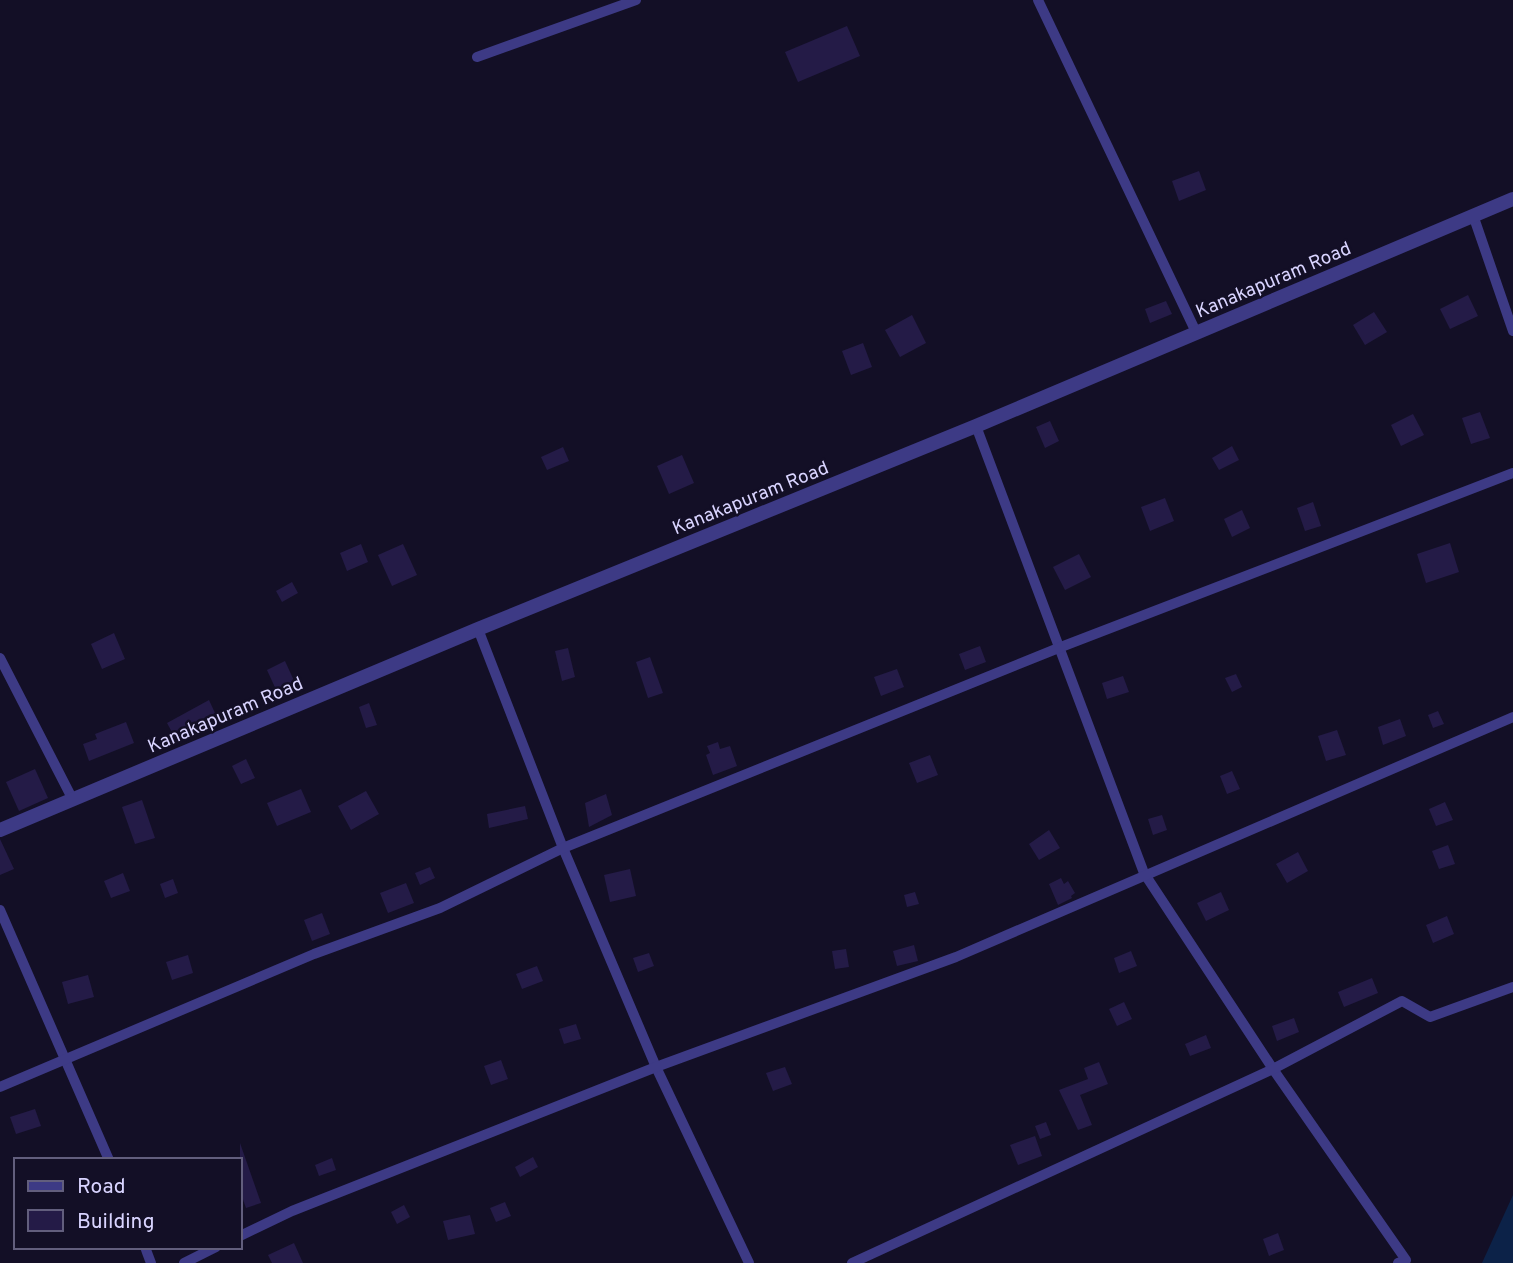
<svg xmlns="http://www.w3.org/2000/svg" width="1513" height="1263" font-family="Overpass,sans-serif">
  <rect width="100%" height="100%" fill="#130f26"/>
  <polygon fill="#0c2248" points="1513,1195 1513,1263 1482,1263"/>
  <g fill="#241b47">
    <polygon points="847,26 860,56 798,82 785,52"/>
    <polygon points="1199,171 1206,190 1179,201 1172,181"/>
    <polygon points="1468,295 1478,316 1450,329 1440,309"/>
    <polygon points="1166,301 1172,314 1150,323 1145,309"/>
    <polygon points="1374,312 1387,332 1365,345 1353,325"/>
    <polygon points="912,315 926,343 900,357 885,330"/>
    <polygon points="863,343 872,367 851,375 842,351"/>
    <polygon points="1480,412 1490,438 1471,444 1462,418"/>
    <polygon points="1413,414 1424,435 1401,446 1391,425"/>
    <polygon points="1050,421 1059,441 1045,448 1036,427"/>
    <polygon points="1232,446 1239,460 1219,470 1212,458"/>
    <polygon points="563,447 569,461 547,470 541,457"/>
    <polygon points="682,455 694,483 669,494 657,466"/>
    <polygon points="1165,498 1174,521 1150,531 1141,507"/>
    <polygon points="1313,502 1321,526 1305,531 1297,508"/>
    <polygon points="1242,510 1250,528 1232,537 1224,519"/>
    <polygon points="1450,543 1459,572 1426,583 1417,554"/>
    <polygon points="361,544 368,562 347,571 340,553"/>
    <polygon points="403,544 417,575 392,586 378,555"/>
    <polygon points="1079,554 1091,577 1065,590 1053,567"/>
    <polygon points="292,582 298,593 282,602 276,591"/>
    <polygon points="114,633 125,659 102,669 91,644"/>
    <polygon points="980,646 986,662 965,670 959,654"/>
    <polygon points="568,648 575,677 562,681 555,651"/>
    <polygon points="650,657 663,693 648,698 636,662"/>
    <polygon points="285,661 296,685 278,694 267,670"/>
    <polygon points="897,669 904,687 881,696 874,677"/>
    <polygon points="1236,674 1242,687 1232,692 1225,678"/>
    <polygon points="1123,676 1129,692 1107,699 1102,683"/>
    <polygon points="209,700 215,713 173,734 167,723"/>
    <polygon points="369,703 377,725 366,728 359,707"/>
    <polygon points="1438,711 1444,724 1433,728 1428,715"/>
    <polygon points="1400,719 1406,736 1383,745 1378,727"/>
    <polygon points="126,722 134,743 89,761 83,744 97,739 95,734"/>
    <polygon points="1337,730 1346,755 1326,761 1318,736"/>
    <polygon points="718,742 720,749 730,746 737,766 713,775 706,755 710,753 707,746"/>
    <polygon points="930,755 938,775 917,783 909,763"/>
    <polygon points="246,759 255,778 241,784 232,766"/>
    <polygon points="35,769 48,798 19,811 6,782"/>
    <polygon points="1232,771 1240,789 1227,794 1220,776"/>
    <polygon points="301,789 311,812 277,826 267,803"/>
    <polygon points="366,791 379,814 351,830 338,806"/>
    <polygon points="606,794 612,815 589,827 585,803"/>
    <polygon points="142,800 155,838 135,844 122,807"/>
    <polygon points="1445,802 1453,820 1436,826 1429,809"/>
    <polygon points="525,806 528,819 489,828 487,814"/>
    <polygon points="1162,815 1167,830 1153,835 1148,819"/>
    <polygon points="1049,830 1060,848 1039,860 1029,844"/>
    <polygon points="0,839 14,869 0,875"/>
    <polygon points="1448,845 1455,864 1439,869 1432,851"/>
    <polygon points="1298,852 1308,871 1287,883 1276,864"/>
    <polygon points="430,867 435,878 420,885 415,873"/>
    <polygon points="630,869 636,896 610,902 604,875"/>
    <polygon points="123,873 130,891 111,898 104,881"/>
    <polygon points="1061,878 1064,884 1068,881 1075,893 1071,896 1072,898 1058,905 1049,884"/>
    <polygon points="173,879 178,893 165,898 160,884"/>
    <polygon points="406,883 414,903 388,913 380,893"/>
    <polygon points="915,892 919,904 907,907 904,895"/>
    <polygon points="1221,892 1229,910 1206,921 1197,903"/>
    <polygon points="322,913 330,934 312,941 304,920"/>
    <polygon points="1447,916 1454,934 1433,943 1426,925"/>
    <polygon points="914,945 918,961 897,966 893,951"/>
    <polygon points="846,949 849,967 835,969 832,951"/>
    <polygon points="1131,951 1137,966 1119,973 1114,958"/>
    <polygon points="649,953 654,966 638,972 633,958"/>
    <polygon points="188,955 193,973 172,980 166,962"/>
    <polygon points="537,966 543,981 522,989 516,974"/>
    <polygon points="88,975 94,997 68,1004 62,982"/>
    <polygon points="1372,978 1378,993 1344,1007 1338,992"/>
    <polygon points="1124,1002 1132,1019 1117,1026 1109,1009"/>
    <polygon points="1294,1018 1299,1032 1277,1041 1272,1026"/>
    <polygon points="576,1024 581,1039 564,1044 559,1029"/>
    <polygon points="1206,1035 1211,1048 1190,1056 1185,1044"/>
    <polygon points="501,1060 508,1079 491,1085 484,1066"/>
    <polygon points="1099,1062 1108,1084 1080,1095 1092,1125 1078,1130 1059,1090 1088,1079 1084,1068"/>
    <polygon points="785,1067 792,1084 773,1091 766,1073"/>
    <polygon points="35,1109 41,1126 16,1134 10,1117"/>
    <polygon points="1046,1122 1051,1135 1040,1139 1035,1126"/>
    <polygon points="1035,1136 1042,1156 1018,1165 1010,1145"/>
    <polygon points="240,1143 261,1203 246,1208 240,1191"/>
    <polygon points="533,1157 538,1167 520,1177 515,1167"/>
    <polygon points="332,1158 336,1170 319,1176 315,1165"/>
    <polygon points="505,1202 511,1216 496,1222 490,1208"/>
    <polygon points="404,1205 410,1217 397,1224 391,1212"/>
    <polygon points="470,1215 475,1234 448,1240 443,1221"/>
    <polygon points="1278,1233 1284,1250 1269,1256 1263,1239"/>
    <polygon points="294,1243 303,1263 272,1263 268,1255"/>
  </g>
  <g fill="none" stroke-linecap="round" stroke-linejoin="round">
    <g stroke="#3d3a85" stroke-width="10">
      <polyline points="1038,0 1196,332"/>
      <polyline points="477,57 636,0"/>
      <polyline points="1473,215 1513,331"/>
      <polyline points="976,426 1144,873 1273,1069 1406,1260 1398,1263"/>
      <polyline points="478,629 563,848 656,1067 749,1263"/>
      <polyline points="0,658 72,798"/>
      <polyline points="0,910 109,1160"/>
      <polyline points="0,1087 314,954 440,908 563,848 1061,647 1513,473"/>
      <polyline points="240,1236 292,1211 656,1067 956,957 1513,717"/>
      <polyline points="145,1247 151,1263"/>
      <polyline points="184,1263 216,1247"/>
      <polyline points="852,1263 1273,1069 1402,1001 1430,1017 1513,987"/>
    </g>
    <polyline stroke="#3d3a85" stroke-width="14" points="0,830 478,629 976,426 1513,199"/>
  </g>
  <g text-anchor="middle" stroke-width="5" stroke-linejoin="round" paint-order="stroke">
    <g font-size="19" fill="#d9d4ff" stroke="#130f26">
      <text transform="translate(1273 279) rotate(-23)" y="7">Kanakapuram Road</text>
      <text transform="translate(750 497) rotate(-22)" y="7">Kanakapuram Road</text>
      <text transform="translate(225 714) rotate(-23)" y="7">Kanakapuram Road</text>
    </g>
  </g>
  <rect x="14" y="1158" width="228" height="91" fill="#130f26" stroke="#625e7d" stroke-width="2"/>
  <rect x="28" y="1181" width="35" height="10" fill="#3d3a85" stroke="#625e7d" stroke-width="2"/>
  <text x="77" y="1193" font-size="21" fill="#d9d4ff">Road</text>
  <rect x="28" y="1210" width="35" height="21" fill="#241b47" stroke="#625e7d" stroke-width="2"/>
  <text x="77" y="1228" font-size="21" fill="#d9d4ff">Building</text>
</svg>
